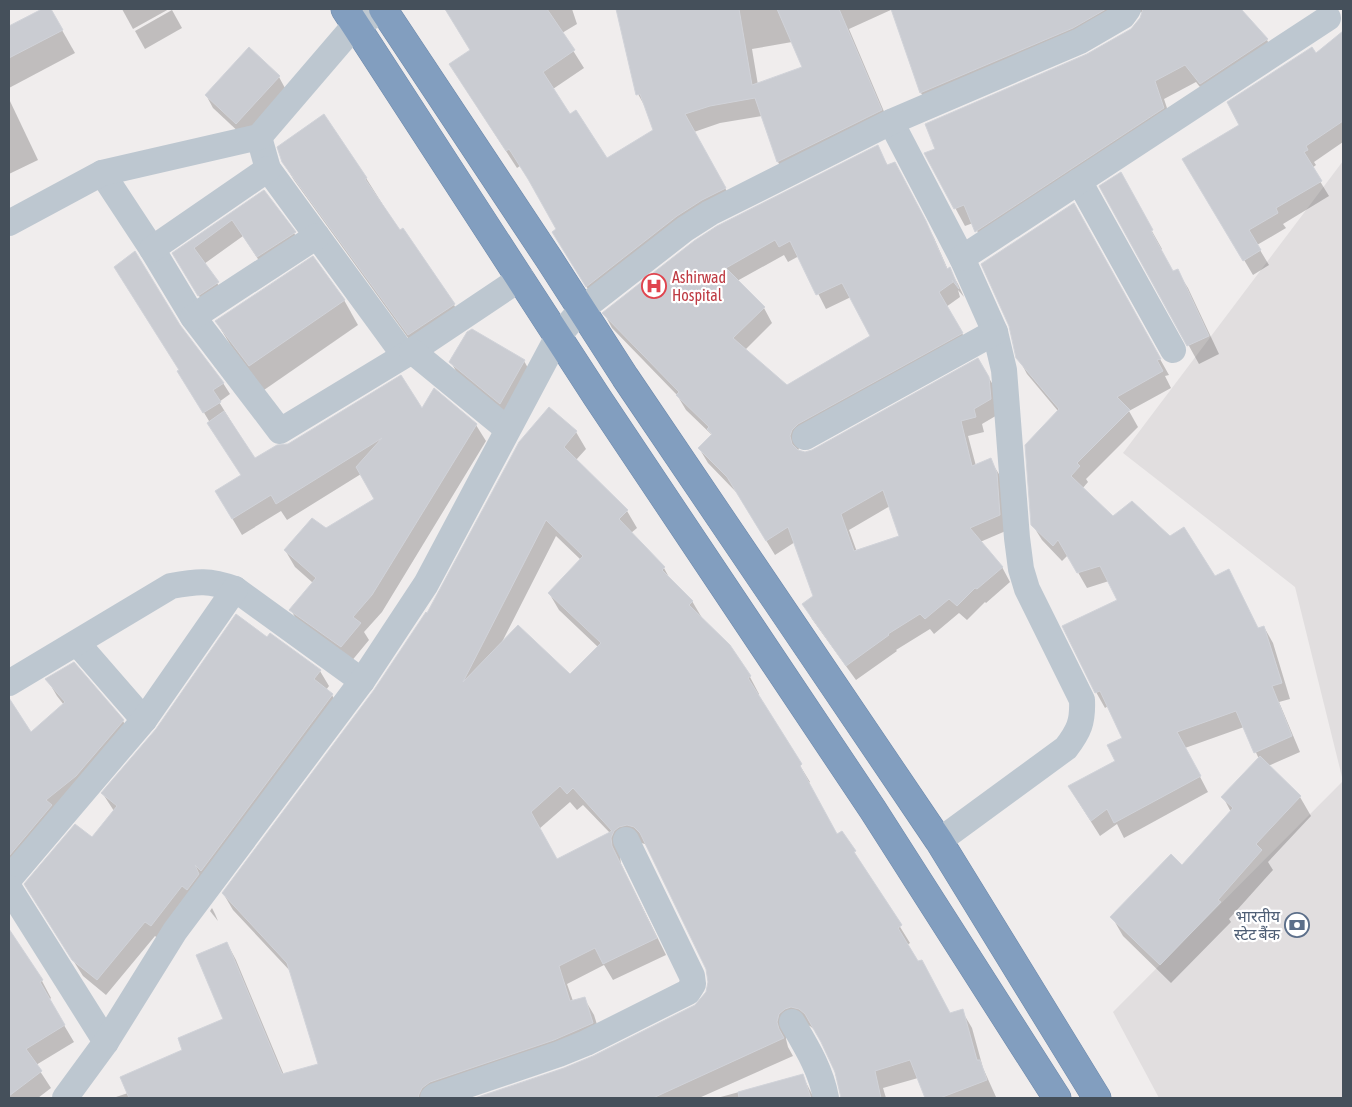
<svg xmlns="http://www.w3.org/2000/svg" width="1352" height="1107" font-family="'Asap Condensed','Noto Sans Devanagari',sans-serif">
  <rect width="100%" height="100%" fill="#f0eded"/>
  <polygon fill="#e1dedf" points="1343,161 1343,1098 1159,1098 1113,1012 1343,781 1295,587 1123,453"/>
  <g fill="#0003" fill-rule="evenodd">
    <polygon points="45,9 50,9 75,53 9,88 9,28"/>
    <polygon points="122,9 169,9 133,29"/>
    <path d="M445,9H572L577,24L562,33L584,68L553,89L570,116L607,160L655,131L648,112L638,94L617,9H640L641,10L643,9H1239L1267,40L1277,58L1211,101L1196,82L1164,99L1173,126L986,248L973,223L965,226L926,154L937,150L1086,56L1131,30L1141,18L1144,12L1132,13L931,110L921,93L893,9L849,29L891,128L788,179L778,162L762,116L720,123L694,132L735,206L597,304L564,250L558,230L538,194L520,166L517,168L461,82L472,51ZM792,42L804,68L758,85L752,49Z"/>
    <polygon points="172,10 182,28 145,49 135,31"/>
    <polygon points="1343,33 1343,142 1314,162 1316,165 1312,168 1329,196 1283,224 1286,228 1257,245 1269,265 1253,275 1184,159 1240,125 1316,54"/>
    <polygon points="249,49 279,77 286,90 243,136 213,108 206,95"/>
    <polygon points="9,99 38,160 9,174"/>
    <polygon points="324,116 366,178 400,232 403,230 454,305 464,322 419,353 294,180 283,162"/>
    <path d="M877,147L888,166L903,179L934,238L948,270L949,269L958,284L964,297L958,290L960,297L946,307L971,348L800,445L798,451L805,453L813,451L978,360L998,393L999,414L982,424L984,432L968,436L976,466L990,460L999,474L1005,490L1008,530L980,542L1002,567L1010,582L986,603L985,602L967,620L959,613L934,634L930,629L896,650L897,651L856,680L812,619L804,604L815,596L795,542L775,555L737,493L708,463L699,448L712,435L686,410L677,395L612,328L604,313ZM784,255L788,262L799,256L826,309L851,297L872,336L786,386L745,350L772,323L764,308L737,281ZM890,506L901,537L857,552L849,530Z"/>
    <polygon points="1101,187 1130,192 1162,249 1160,250 1173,273 1177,271 1188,288 1219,354 1199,364"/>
    <polygon points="264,191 294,233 304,249 267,273 243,236 204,264 228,299 208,311 174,254"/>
    <polygon points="1073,204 1169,375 1165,376 1171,388 1129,411 1138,427 1086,479 1088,482 1082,489 1113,518 1214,578 1229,571 1258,629 1264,627 1273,643 1290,699 1279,702 1300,752 1268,766 1300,797 1311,816 1268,862 1273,870 1229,919 1231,922 1171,983 1123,936 1112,917 1182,866 1231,812 1223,797 1259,759 1244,727 1185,748 1208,792 1124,838 1117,824 1100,836 1069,787 1117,762 1123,739 1108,706 1105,708 1096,692 1119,600 1109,581 1087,588 1068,555 1062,561 1042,540 1032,524 1058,411 1027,374 1018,357"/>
    <polygon points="344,300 358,325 264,390 231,346 216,321"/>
    <polygon points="179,325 223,383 230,394 219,402 255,460 288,445 422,411 476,425 486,441 382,612 364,632 369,640 350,663 300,626 291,610 313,583 295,567 285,550 326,530 376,500 361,474 287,520 281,511 242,535 226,508 242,476 179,371"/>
    <polygon points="524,361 535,380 511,422 462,382 451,362"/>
    <path d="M550,409L576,432L586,449L576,460L627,511L637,528L631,533L664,568L671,581L692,601L702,618L750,677L759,694L757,695L810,782L808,783L837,836L854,852L910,943L907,945L950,1014L962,1011L972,1028L983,1068L996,1097L926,1098L918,1078L883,1088L886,1098H842L832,1062L816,1031L810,1026L802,1024L788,1031L786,1039L788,1047L793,1056L699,1098H481L593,1058L695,1006L707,992L709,983L707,969L647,847L645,844L637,842L620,856L621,864L666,955L613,980L604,965L567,984L573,1001L584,998L594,1015L602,1040L441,1098H113L128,1093L225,1020L227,943L236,960L284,1075L319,1065L291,972L233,910L223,893L375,691L428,615ZM556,536L581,560L549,593L559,610L598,647L570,676L502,642ZM570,802L577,810L583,805L610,833L557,860L539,829Z"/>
    <polygon points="271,635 320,671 329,686 326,690 332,695 341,711 160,940 155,936 106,995 83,976 35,900 92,839 114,811 103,794"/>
    <polygon points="47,679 123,721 133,738 9,884 9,699 31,734 64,705 57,696"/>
    <polygon points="212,908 215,914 218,921 210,911"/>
    <polygon points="9,932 42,981 51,998 49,1000 74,1042 36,1065 51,1088 38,1098 9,1098"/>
    <polygon points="802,1075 814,1098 717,1098"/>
  </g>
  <g fill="#caccd2" stroke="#d1d3d9" fill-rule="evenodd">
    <polygon points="42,9 51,9 63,30 9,58 9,26"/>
    <polygon points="445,9 547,9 575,50 543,72 570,114 576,110 607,158 653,130 640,94 636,95 616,9 739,9 752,85 802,67 777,9 839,9 882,110 777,162 755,98 710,106 685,114 726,188 702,200 677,216 586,287 552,232 556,229 528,179 509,149 506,151 449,64 470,50"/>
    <polygon points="891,9 1106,9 1073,28 920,93"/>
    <polygon points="1143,9 1241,9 1268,39 1200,84 1185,65 1155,81 1164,108 975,232 964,205 954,209 924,153 935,149 925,124 1087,54 1131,29 1140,18"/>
    <polygon points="1343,31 1343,121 1306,146 1308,150 1304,152 1322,181 1276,208 1278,213 1249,230 1261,250 1243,261 1182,159 1239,125 1227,102 1312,47 1316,53"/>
    <polygon points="249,47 280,76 236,124 205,95"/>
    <polygon points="324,114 367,178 365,179 400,230 403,228 455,304 408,335 282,162 277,147"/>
    <path d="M878,145L887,165L895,162L926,221L947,269L950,267L959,289L952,280L953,282L939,292L963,333L798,424L792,430L790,436L792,444L798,450L805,452L812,450L978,358L989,377L991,399L974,409L976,417L961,421L972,466L991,458L997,473L1000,515L970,528L1003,567L977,589L975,588L957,606L949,599L925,619L920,614L888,634L889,635L846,666L802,604L813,596L788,527L766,541L727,477L698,448L712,434L707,429L709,427L676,395L679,392L602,313L694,241L717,226ZM775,240L779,247L790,241L816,295L842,283L870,336L787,385L733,338L765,307L726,268ZM883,490L899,536L854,551L841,514Z"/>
    <polygon points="1121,172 1153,230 1151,231 1173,271 1178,269 1209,336 1187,346 1099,186"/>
    <polygon points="264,190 296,232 257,257 232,220 194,248 219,282 198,296 172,253"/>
    <polygon points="1074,203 1161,359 1157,360 1163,371 1117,397 1130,410 1077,463 1080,466 1071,476 1113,516 1132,501 1170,536 1184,527 1215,576 1229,569 1258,628 1264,626 1282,683 1272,686 1292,736 1254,753 1236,711 1177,732 1201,776 1114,823 1107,809 1091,821 1068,786 1115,761 1107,745 1122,738 1100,691 1095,693 1062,626 1117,600 1100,566 1077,573 1058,540 1053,546 1031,525 1025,445 1059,409 1016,358 1009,326 981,264"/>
    <polygon points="135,251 180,325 224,383 213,390 221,402 203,413 177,371 179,370 114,267"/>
    <polygon points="313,256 345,300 249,366 215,321"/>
    <polygon points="472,329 525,360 500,404 449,362 467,332"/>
    <polygon points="401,375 422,408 434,388 477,424 372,595 353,617 361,623 341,647 289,610 316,578 284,550 312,518 326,528 374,499 356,467 382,438 276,504 271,495 232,519 215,491 241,475 207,423 224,411 255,458 277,445 288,444"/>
    <path d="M549,407L577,431L564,447L628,510L619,519L665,567L662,570L693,601L689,605L730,645L751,676L748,678L802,764L800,766L837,834L842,831L856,851L854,852L902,925L898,928L918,961L922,960L950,1013L963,1009L977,1060H980L987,1080L940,1098H925L910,1060L875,1071L881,1098H841L835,1072L821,1042L805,1014L799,1009L791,1007L785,1009L779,1014L777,1022L779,1029L784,1038L653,1098H475L564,1068L593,1056L695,1005L706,992L708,982L706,969L640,833L634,827L627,825L619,827L614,831L611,838L612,846L657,938L603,964L595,948L559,966L570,1001L585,997L593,1023L554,1040L430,1082L422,1088L419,1094L418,1098H129L120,1077L182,1050L178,1038L223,1019L196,955L227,942L282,1074L318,1064L287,963L222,893L374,690L426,612L427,613L519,442ZM546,520L583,556L548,593L601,643L570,674L518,625L463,682ZM560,786L567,794L573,788L612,831L557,859L531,812Z"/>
    <polygon points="236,614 267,637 270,633 321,670 314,679 333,694 201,871 195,865 199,874 187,890 182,886 151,926 145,922 97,980 72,960 24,884 75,824 92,837 117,806 101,793 156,729"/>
    <polygon points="74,662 124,720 76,776 46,800 52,805 9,856 9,698 31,732 65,702 45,679"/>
    <polygon points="1260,756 1301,796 1256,844 1262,850 1218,900 1221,902 1160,965 1110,917 1171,854 1182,865 1233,808 1221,797"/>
    <polygon points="9,929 43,980 40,982 65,1025 26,1049 42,1071 9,1096"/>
    <polygon points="803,1074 811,1098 739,1098 738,1092"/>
  </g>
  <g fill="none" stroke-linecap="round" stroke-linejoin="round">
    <defs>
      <g id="highway">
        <polyline points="345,9 597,397 873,810 1057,1098"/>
        <polyline points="383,9 549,259 625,377 939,841 1097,1098"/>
      </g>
    </defs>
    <use href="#highway" stroke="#6d89ab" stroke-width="29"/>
    <g stroke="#bdc7d0" stroke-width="26">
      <path d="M891,122L962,258L995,332L1004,370L1017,538L1021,569L1027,589L1082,700C1083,722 1079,731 1066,748L939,841"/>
      <polyline points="259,137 268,169 404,355"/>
      <polyline points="102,173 152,249 193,317 280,431 412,351 521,278"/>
      <polyline points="1079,181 1173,350"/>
      <polyline points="9,223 102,173 259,137 355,25 384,10"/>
      <polyline points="152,249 268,169"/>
      <polyline points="962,258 1328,18"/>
      <polyline points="193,317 317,236"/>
      <polyline points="412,351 507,429"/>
      <polyline points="805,437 995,332"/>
      <polyline points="77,643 144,720"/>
      <path d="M9,683L171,586C198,581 209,580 235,589L362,681"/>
      <polyline points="9,879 144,720 235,589"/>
      <polyline points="9,888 106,1042"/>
      <path d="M792,1022C806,1046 821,1070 826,1098"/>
      <polyline points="65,1098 106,1042 175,931 362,681 426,584 558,336 581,310 685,229 710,213 891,122 1080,41 1123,16 1128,9"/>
      <polyline points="433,1098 435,1096 559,1054 586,1043 688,992 693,984 692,976 626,840"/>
    </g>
    <use href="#highway" stroke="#829ebf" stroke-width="28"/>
  </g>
  <defs>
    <symbol id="hospital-ring" viewBox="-11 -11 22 22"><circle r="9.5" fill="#fff" stroke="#e0444e" stroke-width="1.5"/><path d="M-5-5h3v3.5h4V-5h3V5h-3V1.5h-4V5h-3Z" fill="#e0444e"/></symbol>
    <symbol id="bank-ring" viewBox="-11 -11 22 22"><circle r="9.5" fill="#fff" stroke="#5c6f8a" stroke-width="1.5"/><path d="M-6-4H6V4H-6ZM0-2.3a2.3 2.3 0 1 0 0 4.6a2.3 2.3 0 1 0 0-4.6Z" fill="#5c6f8a"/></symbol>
  </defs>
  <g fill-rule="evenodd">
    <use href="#hospital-ring" x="640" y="272" width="28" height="28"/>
    <use href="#bank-ring" x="1283" y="911" width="28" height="28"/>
  </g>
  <g text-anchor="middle" stroke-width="4.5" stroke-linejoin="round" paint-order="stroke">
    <g font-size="16" fill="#be3a42" stroke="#fff" text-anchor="start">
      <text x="672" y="283">Ashirwad<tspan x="672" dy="18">Hospital</tspan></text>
    </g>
    <g font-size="16" fill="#4e5e75" stroke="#fff" text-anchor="end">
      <text x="1280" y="922">भारतीय<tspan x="1280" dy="18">स्टेट बैंक</tspan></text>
    </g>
  </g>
  <rect width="1352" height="1107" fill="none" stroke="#45505b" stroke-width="20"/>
</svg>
